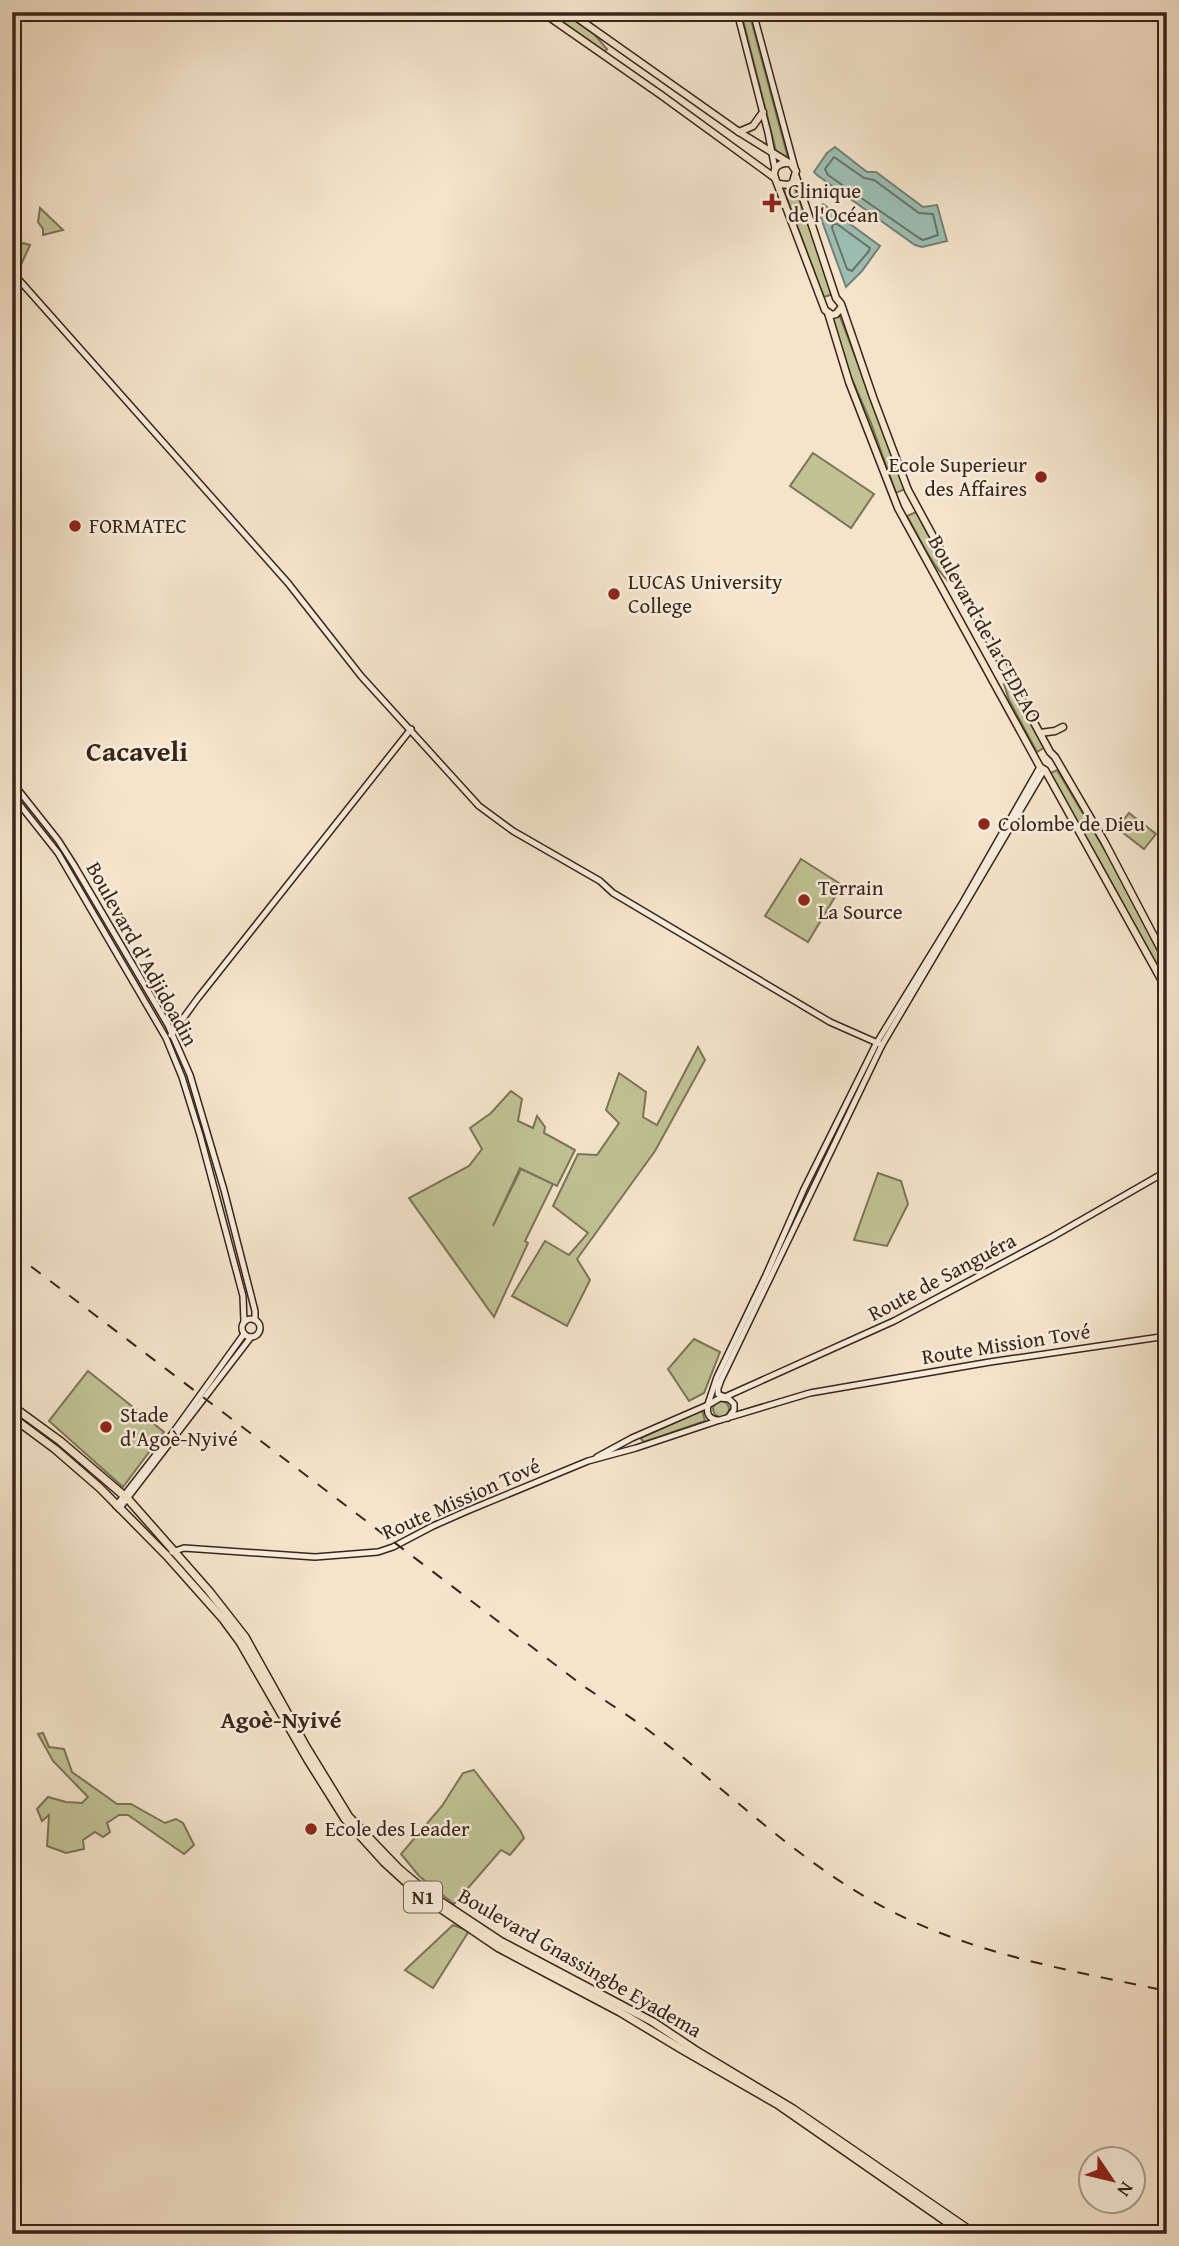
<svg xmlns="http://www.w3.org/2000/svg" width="1179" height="2246" font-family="'Gentium Book Plus',serif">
  <rect width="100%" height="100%" fill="#f4e4cb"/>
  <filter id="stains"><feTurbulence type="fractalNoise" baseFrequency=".00286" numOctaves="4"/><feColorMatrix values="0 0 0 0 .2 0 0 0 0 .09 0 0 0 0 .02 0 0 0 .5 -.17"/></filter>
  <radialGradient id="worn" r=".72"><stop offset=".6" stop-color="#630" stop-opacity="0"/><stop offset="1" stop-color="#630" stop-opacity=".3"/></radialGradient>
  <g fill="#c0c294" stroke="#7c7457" stroke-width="2">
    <polygon points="558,12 563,12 595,35 607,49 605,52 554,16"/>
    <polygon points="741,12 749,12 788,158 776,151"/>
    <polygon points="794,185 833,294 824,297 819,285 784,190 784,188"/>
    <polygon points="40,208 63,230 43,235 43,229 38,222"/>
    <polygon points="23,243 30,245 20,267 12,259 12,252"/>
    <polygon points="839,314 905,489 896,493 871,423 848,370 831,317"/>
    <polygon points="813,453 874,494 851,528 790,486"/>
    <path d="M916,512L952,579L948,581C930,562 920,539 907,516Z"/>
    <polygon points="1009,680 1045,747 1037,752 1009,700 1004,684"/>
    <polygon points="1057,770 1109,857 1167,966 1167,984 1101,864 1049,774"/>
    <polygon points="1129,813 1156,834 1144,849 1117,828"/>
    <polygon points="801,859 842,885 808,942 765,916"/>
    <polygon points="698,1047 705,1060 655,1151 577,1259 590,1280 567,1326 512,1296 545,1241 569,1255 588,1233 553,1206 578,1154 597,1155 619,1123 606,1110 619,1073 646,1092 643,1117 657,1125"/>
    <polygon points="511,1091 522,1099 518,1121 533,1128 537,1116 545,1127 544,1133 575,1150 557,1186 520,1168 493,1226 521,1169 553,1184 525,1241 528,1243 494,1317 409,1198 469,1166 482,1149 470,1128 491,1113"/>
    <polygon points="878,1173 901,1181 908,1204 887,1246 854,1240"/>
    <polygon points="694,1339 720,1352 704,1393 689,1401 668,1369"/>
    <polygon points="88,1371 164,1432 123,1487 49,1421"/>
    <circle cx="721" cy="1409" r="8"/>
    <polygon points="702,1410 705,1421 644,1442 641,1439 643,1437"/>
    <polygon points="43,1733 49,1747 64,1749 72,1772 117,1804 131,1804 165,1823 176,1819 183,1823 194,1845 184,1854 128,1815 119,1815 107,1823 110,1832 103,1837 95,1832 83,1840 84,1849 66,1853 47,1846 49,1815 42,1821 37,1809 48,1797 66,1802 82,1803 88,1797 53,1761 38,1734"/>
    <polygon points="474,1770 520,1830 524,1838 510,1855 501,1850 454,1904 419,1876 401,1854 442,1806 463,1773"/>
    <polygon points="453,1925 469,1931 433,1988 405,1970"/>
  </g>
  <g fill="#9cbfb4" stroke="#748176" stroke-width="2">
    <polygon points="835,147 867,172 876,172 923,207 937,205 947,241 922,247 915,245 817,175 814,172 827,153"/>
    <polygon points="823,204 880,246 862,271 846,287 818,210"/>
  </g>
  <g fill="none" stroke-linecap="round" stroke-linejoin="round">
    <g stroke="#6a7267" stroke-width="2">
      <polygon points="834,157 864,178 874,180 919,213 933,214 938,235 923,240 919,238 828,175 825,169"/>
      <polygon points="833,224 837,224 870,248 869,251 852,271 847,269 832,228"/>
    </g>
    <defs>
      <g id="secondary">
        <polyline points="737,12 768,133 775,169"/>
        <polyline points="753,12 795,168"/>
        <polyline points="12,272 288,583 361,676 479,806 513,831 600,881 613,893 830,1022 882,1045"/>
        <polyline points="1044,770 882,1045 721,1380 718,1388 718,1394 725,1397 894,1321 1052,1237 1167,1171"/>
        <polyline points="12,782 58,840 74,865 168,1025 190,1075 224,1190 255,1311 255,1320"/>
        <polyline points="12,795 58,853 166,1038 182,1077 200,1135 243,1296 244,1322"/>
        <polyline points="171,1035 198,998 411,729"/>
        <circle cx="251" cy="1328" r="9"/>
        <polyline points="708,1404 717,1377 766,1275 804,1189 876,1044 963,902 1040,767"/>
        <path d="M728,1418L734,1410V1404L729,1399L720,1398L708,1405C706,1414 709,1420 720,1420L810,1393L990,1362L1167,1336"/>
        <polyline points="597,1457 632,1438 708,1405"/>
        <polyline points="116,1506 172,1434 244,1334"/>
        <polyline points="119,1509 251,1337"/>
        <polyline points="172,1552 184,1548 315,1557 378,1552 393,1547 433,1526 467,1511 588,1461 636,1448 720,1420"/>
      </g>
      <g id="primary">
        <polyline points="542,12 661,95 775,178"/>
        <polyline points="569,12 739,132 791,164 796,171 793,182 789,185 779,184"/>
        <polyline points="739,132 753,126 763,112"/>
        <path d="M787,163C778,163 772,169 775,178L825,310L832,315L836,314L841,308"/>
        <polyline points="796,177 836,298 841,304 873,397 908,490 1050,752 1055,757 1104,841 1167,961"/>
        <polyline points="828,313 849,382 898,508 1040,767 1045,770 1167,990"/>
        <polyline points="1040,733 1055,731 1063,727"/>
      </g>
      <g id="highway">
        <polyline points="12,1406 60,1441 128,1499 209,1591 245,1637 305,1745 349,1817 399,1869 429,1894 500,1941 653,2022 695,2050 793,2109 975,2234"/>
        <polyline points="12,1417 55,1449 100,1488 167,1556 223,1619 240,1642 308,1760 345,1819 384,1862 418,1893 499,1948 620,2012 683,2050 777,2104 964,2234"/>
      </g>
    </defs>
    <use href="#secondary" stroke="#38251a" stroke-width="8"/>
    <use href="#primary" stroke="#38251a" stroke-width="9"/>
    <use href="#highway" stroke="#38251a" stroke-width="10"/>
    <use href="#secondary" stroke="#f8eddd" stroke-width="5"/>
    <use href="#primary" stroke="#f4e4cb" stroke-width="6"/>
    <use href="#highway" stroke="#f4e4cb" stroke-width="7"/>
    <path stroke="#38251a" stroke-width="2" stroke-dasharray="12 12" stroke-linecap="butt" d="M12,1252L582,1685C601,1698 621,1711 640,1724C724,1786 797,1863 891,1911C977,1955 1073,1971 1167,1991"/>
  </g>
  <g fill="#8f2418" stroke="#f8eddd" stroke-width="2.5">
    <path d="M768.5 192.5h7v7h7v7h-7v7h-7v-7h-7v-7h7z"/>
    <circle cx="1041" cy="477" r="7"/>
    <circle cx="75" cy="526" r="7"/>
    <circle cx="614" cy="594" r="7"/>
    <circle cx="984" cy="824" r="7"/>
    <circle cx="804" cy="900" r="7"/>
    <circle cx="106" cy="1427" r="7"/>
    <circle cx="311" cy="1829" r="7"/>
  </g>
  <g text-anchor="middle" stroke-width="5" stroke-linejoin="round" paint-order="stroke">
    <rect fill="#f8eddd" stroke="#726154" stroke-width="2" x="404" y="1881.5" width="38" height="31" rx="5"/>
    <g font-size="19" font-weight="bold" fill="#38251a">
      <text x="423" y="1904">N1</text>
    </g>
    <g font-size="21" fill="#38251a" stroke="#f8eddd" text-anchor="start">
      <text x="788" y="198">Clinique<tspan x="788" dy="24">de l'Océan</tspan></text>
      <text x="1027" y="472" text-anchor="end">Ecole Superieur<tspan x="1027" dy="24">des Affaires</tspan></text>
      <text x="89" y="533">FORMATEC</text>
      <text x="628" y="589">LUCAS University<tspan x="628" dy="24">College</tspan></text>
      <text x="998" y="831">Colombe de Dieu</text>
      <text x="818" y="895">Terrain<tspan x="818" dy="24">La Source</tspan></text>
      <text x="120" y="1422">Stade<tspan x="120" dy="24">d'Agoè-Nyivé</tspan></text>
      <text x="325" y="1836">Ecole des Leader</text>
    </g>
    <g font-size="21" fill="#38251a" stroke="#f8eddd">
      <text transform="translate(985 629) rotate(61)" y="7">Boulevard de la CEDEAO</text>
      <text transform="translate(142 954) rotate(61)" y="7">Boulevard d'Adjidoadin</text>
      <text transform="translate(942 1277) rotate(-28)" y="7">Route de Sanguéra</text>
      <text transform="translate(1006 1344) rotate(-9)" y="7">Route Mission Tové</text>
      <text transform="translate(461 1499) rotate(-24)" y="7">Route Mission Tové</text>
      <text transform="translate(580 1963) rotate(30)" y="7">Boulevard Gnassingbe Eyadema</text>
    </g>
    <g font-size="24" font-weight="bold" fill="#38251a" stroke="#f8eddd">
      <text x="281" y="1728">Agoè-Nyivé</text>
    </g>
    <g font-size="28" font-weight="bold" fill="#38251a" stroke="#f8eddd">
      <text x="137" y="761">Cacaveli</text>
    </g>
  </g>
  <rect width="1179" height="2246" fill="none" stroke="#f4e4cb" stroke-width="42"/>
  <rect x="14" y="14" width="1151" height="2218" fill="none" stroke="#38251a" stroke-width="3.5"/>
  <rect x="21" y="21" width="1137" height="2204" fill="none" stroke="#38251a" stroke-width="2"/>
  <g transform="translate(1112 2180) rotate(125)"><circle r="33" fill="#f8eddd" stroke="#ab9d8f" stroke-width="2"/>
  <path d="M0-5L12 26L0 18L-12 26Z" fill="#8f2418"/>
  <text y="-10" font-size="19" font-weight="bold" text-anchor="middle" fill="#38251a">N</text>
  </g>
  <rect width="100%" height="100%" filter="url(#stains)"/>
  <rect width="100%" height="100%" fill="url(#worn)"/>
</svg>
